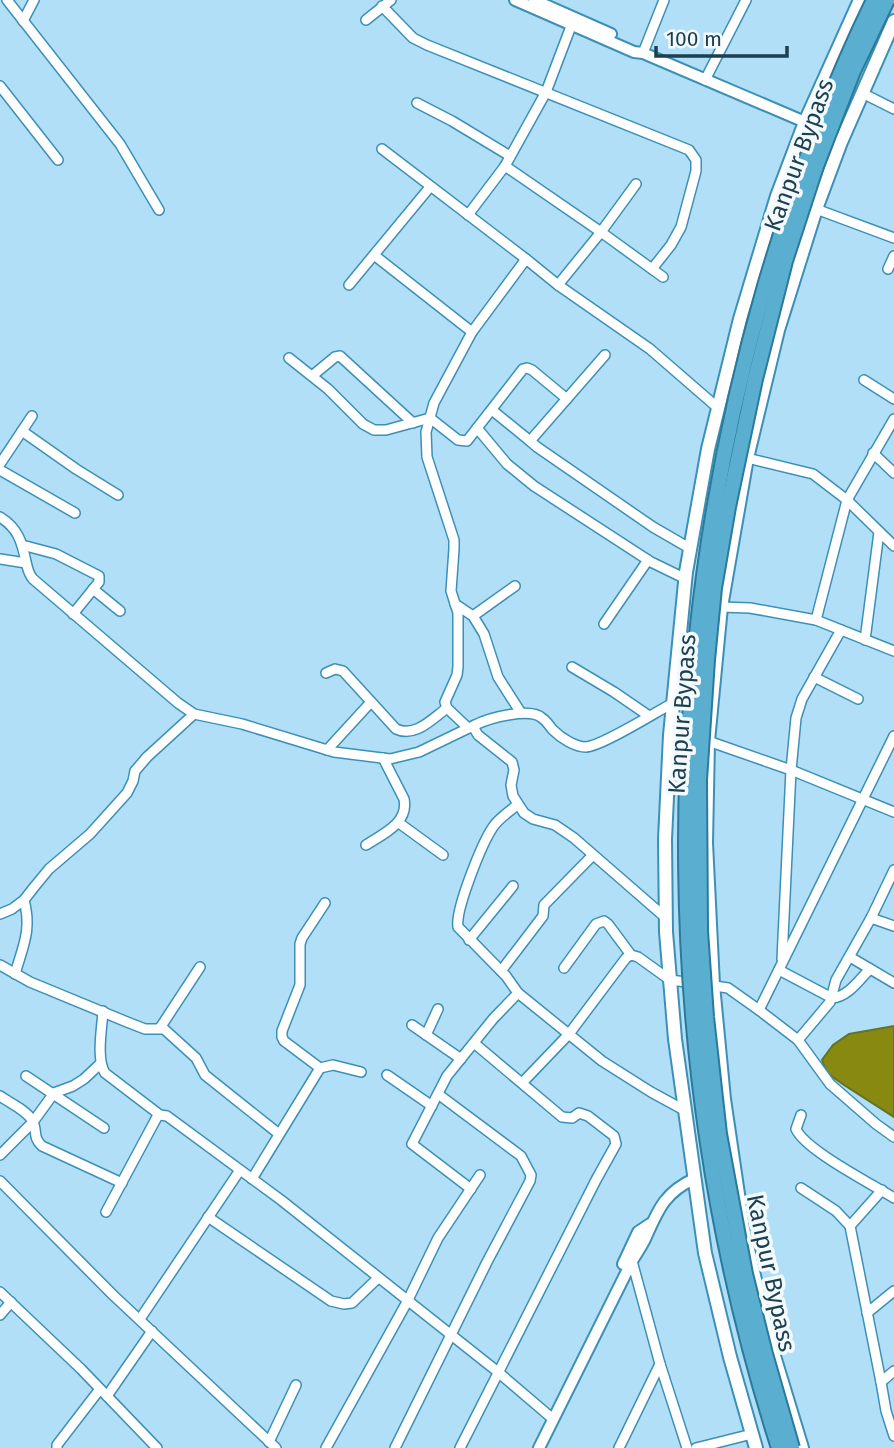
<svg xmlns="http://www.w3.org/2000/svg" width="894" height="1448" font-family="'Fira Sans',sans-serif">
  <rect width="100%" height="100%" fill="#b1dff7"/>
  <polygon fill="#878911" stroke="#677324" stroke-width="2" points="894,1026 894,1117 844,1085 827,1073 822,1060 833,1045 849,1034"/>
  <g fill="none" stroke-linecap="round" stroke-linejoin="round">
    <defs>
      <g id="minor">
        <polyline points="7,0 120,144 159,210"/>
        <polyline points="382,6 413,38 427,45 689,150 696,160 696,171 681,227 671,245 652,269"/>
        <polyline points="366,20 391,0"/>
        <polyline points="23,21 34,0"/>
        <polyline points="643,53 664,0"/>
        <polyline points="705,80 746,0"/>
        <polyline points="0,86 58,160"/>
        <polyline points="862,93 894,109"/>
        <polyline points="417,103 452,121 510,156"/>
        <polyline points="382,149 526,259 558,285 650,349 718,408"/>
        <polyline points="505,166 601,232 663,277"/>
        <polyline points="816,209 894,238"/>
        <polyline points="468,215 505,166 546,92 573,21"/>
        <polyline points="374,255 472,332 526,259"/>
        <polyline points="888,269 894,256"/>
        <polyline points="349,285 430,187"/>
        <polyline points="558,285 601,232 636,184"/>
        <polyline points="605,355 530,441 537,447 653,527 691,549"/>
        <polyline points="289,358 328,389 363,424 374,430 386,430 430,418 458,440 467,441 523,369 527,368 532,370 567,399"/>
        <polyline points="312,376 335,357 340,356 413,423"/>
        <polyline points="864,380 894,399"/>
        <polyline points="492,410 530,441"/>
        <polyline points="477,428 507,464 534,486 651,562 686,579"/>
        <polyline points="22,431 76,469 118,495"/>
        <polyline points="873,453 894,473"/>
        <polyline points="747,458 813,474 847,500 894,546"/>
        <polyline points="0,464 32,416"/>
        <polyline points="0,470 75,513"/>
        <path d="M0,517C18,528 22,542 26,562C28,569 28,573 33,579L178,703L194,714L242,724L334,752L390,759L419,752L475,725"/>
        <polyline points="22,545 56,554 99,576 99,582 73,614"/>
        <polyline points="0,559 26,563"/>
        <polyline points="93,589 120,611"/>
        <polyline points="455,604 473,616 484,634 498,677 521,713"/>
        <polyline points="721,607 750,608 816,620 894,651"/>
        <polyline points="473,616 515,586"/>
        <polyline points="816,620 847,500 894,419"/>
        <polyline points="604,624 648,560"/>
        <polyline points="865,640 879,532"/>
        <polyline points="572,667 614,692 649,716"/>
        <path d="M326,673L335,669L343,671L396,729C415,738 432,719 447,708"/>
        <polyline points="814,677 858,699"/>
        <polyline points="468,728 447,708 445,702 457,675 458,667 458,613 451,591 454,549 454,540 427,457 426,432 434,403 472,332"/>
        <polyline points="708,741 791,770 894,812"/>
        <polyline points="327,750 371,702"/>
        <path d="M517,805C509,812 499,818 493,827C482,843 455,910 458,927L506,976L518,993L602,1061L651,1092L684,1110"/>
        <polyline points="399,823 443,855"/>
        <path d="M366,845C383,834 409,823 404,799L383,758"/>
        <polyline points="0,914 12,909 24,900 35,886 49,869 90,834 127,793 133,781 135,771 147,757 194,714"/>
        <path d="M666,918L574,838L555,825L533,819L524,813L513,796L511,785L514,770L512,762L478,735L475,730V725C489,718 530,707 542,718C547,721 549,726 553,730C561,738 575,747 586,747C602,746 656,712 673,703"/>
        <polyline points="871,918 894,926"/>
        <polyline points="469,940 513,886"/>
        <polyline points="850,957 894,983"/>
        <polyline points="782,959 791,770 796,718 802,699 841,630"/>
        <polyline points="0,965 30,982 127,1022 145,1029 164,1029 196,1058 205,1075 279,1134"/>
        <polyline points="564,968 596,924 604,921 608,924 631,955"/>
        <path d="M779,970L832,998C848,997 859,980 870,969"/>
        <polyline points="501,971 543,916 544,905 593,855"/>
        <path d="M15,974C23,946 32,930 24,900"/>
        <polyline points="708,985 728,988 759,1010 894,736"/>
        <polyline points="759,1010 798,1040 830,1002 836,980 871,918 894,870"/>
        <path d="M103,1011C102,1028 96,1059 105,1073L160,1115"/>
        <polyline points="412,1025 461,1059"/>
        <polyline points="160,1028 200,967"/>
        <polyline points="426,1035 438,1009"/>
        <polyline points="798,1040 830,1084 876,1124 894,1137"/>
        <polyline points="320,1068 284,1041 282,1037 282,1031 300,985 300,944 302,938 325,903"/>
        <polyline points="387,1075 432,1106"/>
        <polyline points="26,1076 104,1128"/>
        <polyline points="522,1083 569,1034 626,958 631,955 638,957 670,980 694,983"/>
        <path d="M0,1096C10,1103 26,1110 32,1120C38,1130 32,1137 42,1146L122,1183"/>
        <path d="M801,1115L796,1129C805,1150 872,1184 894,1198"/>
        <polyline points="0,1155 33,1122 54,1093 73,1086 84,1079 100,1064"/>
        <polyline points="252,1179 320,1068 333,1065 361,1072"/>
        <polyline points="0,1181 113,1295 276,1448"/>
        <polyline points="801,1188 836,1211 850,1226"/>
        <polyline points="471,1189 412,1144 447,1076 493,1019 518,993"/>
        <polyline points="882,1190 850,1226 881,1382 886,1411 894,1436"/>
        <polyline points="106,1212 157,1117 160,1115 167,1116 281,1200 498,1372 553,1419"/>
        <polyline points="208,1217 331,1301 344,1304 352,1303 378,1278"/>
        <polyline points="630,1259 632,1261 660,1364 687,1448"/>
        <polyline points="0,1292 81,1369 157,1448"/>
        <polyline points="867,1313 894,1291"/>
        <polyline points="0,1315 11,1302"/>
        <polyline points="140,1319 240,1170"/>
        <polyline points="881,1382 894,1371"/>
        <polyline points="107,1396 152,1331"/>
        <polyline points="269,1442 296,1385"/>
        <polyline points="57,1448 57,1445 100,1389"/>
        <polyline points="326,1448 407,1302 438,1238 480,1175"/>
        <polyline points="395,1448 487,1262 530,1181 531,1175 521,1156 438,1094"/>
        <polyline points="460,1448 596,1180 616,1144 614,1136 588,1116 579,1113 572,1118 562,1117 474,1043"/>
        <polyline points="619,1448 660,1364"/>
        <polyline points="696,1448 752,1434"/>
      </g>
      <g id="tertiary">
        <polyline points="515,0 634,52 643,53 805,122 841,142"/>
        <polyline points="534,0 611,34"/>
        <polyline points="623,1264 638,1232 650,1224"/>
        <path d="M539,1448L632,1261C636,1254 642,1246 646,1237C658,1210 665,1192 694,1179"/>
      </g>
      <g id="secondary">
        <polyline points="756,1448 730,1357 705,1253 675,1039 666,932 665,839 670,735 686,572 708,449 740,319 777,196 805,122 860,0"/>
        <polyline points="802,1448 768,1336 743,1228 724,1099 713,985 706,843 708,741 721,607 747,458 778,330 816,209 841,142 894,21"/>
      </g>
    </defs>
    <use href="#minor" stroke="#3d90b5" stroke-width="12"/>
    <use href="#tertiary" stroke="#3d90b5" stroke-width="14"/>
    <use href="#secondary" stroke="#3d90b5" stroke-width="16"/>
    <use href="#minor" stroke="#fff" stroke-width="9"/>
    <use href="#tertiary" stroke="#fff" stroke-width="10"/>
    <use href="#secondary" stroke="#fff" stroke-width="12"/>
    <defs>
      <g id="trunk-bridge">
        <path d="M779,1448C659,1073 656,664 765,286C794,188 829,92 874,0"/>
        <polyline points="792,1448 765,1354 745,1274 719,1134 706,1017 700,931 699,780 707,660 714,588 728,507 755,379 785,261 816,166 853,71 887,0"/>
      </g>
    </defs>
    <use href="#trunk-bridge" stroke="#2a7a9c" stroke-width="18" stroke-linecap="butt"/>
    <use href="#trunk-bridge" stroke="#5aaed0" stroke-width="14"/>
  </g>
  <g text-anchor="middle" stroke-width="7" stroke-linejoin="round" paint-order="stroke">
    <g font-size="24" fill="#1d3f4f" stroke="#f2fafe">
      <text transform="translate(799 155) rotate(-70)" y="8">Kanpur Bypass</text>
      <text transform="translate(682 714) rotate(-86)" y="8">Kanpur Bypass</text>
      <text transform="translate(771 1273) rotate(78)" y="8">Kanpur Bypass</text>
    </g>
  </g>
  <path d="M656 46v10h131v-10" fill="none" stroke="#1d3f4f" stroke-width="3.5"/>
  <text x="666" y="46" font-size="21" fill="#1d3f4f" stroke="#f2fafe" stroke-width="5" paint-order="stroke">100 m</text>
</svg>
